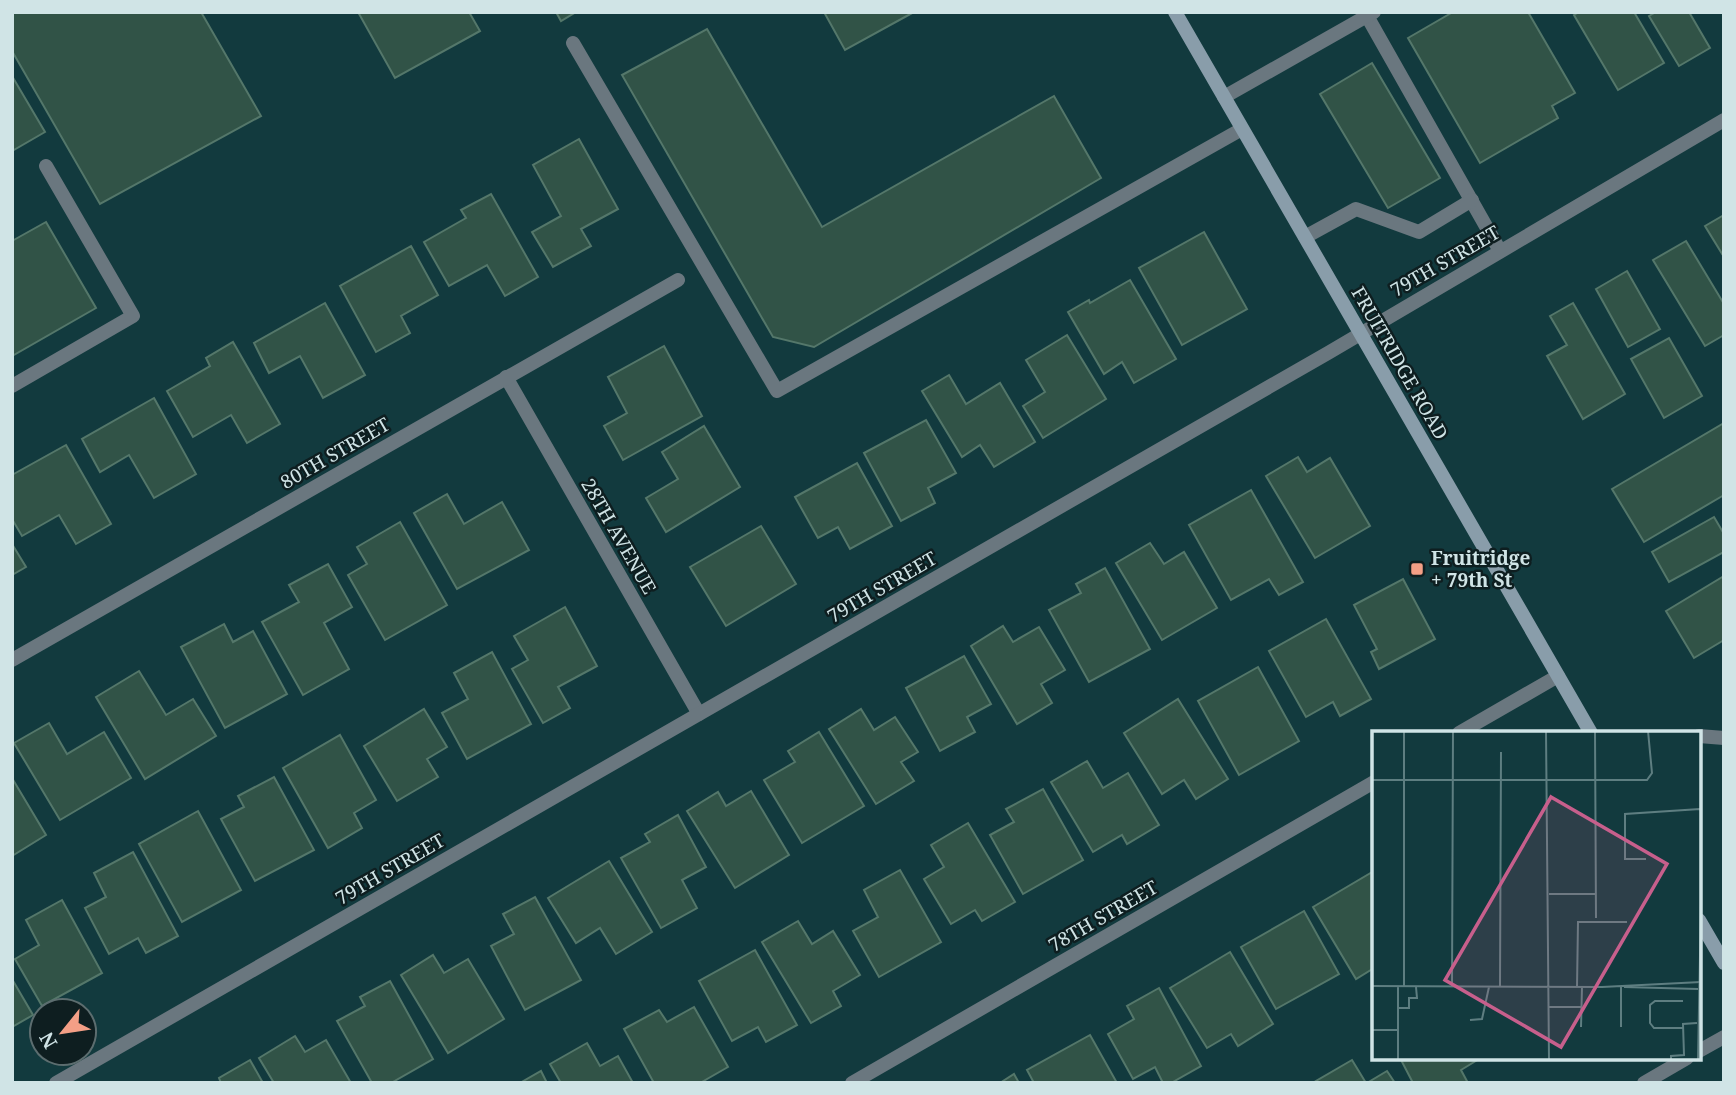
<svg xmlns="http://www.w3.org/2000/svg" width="1736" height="1095" font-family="'Noto Serif',serif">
  <rect width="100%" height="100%" fill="#123a3e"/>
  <g fill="#315347" stroke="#54776a" stroke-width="2">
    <polygon points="12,12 201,12 261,116 100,204 12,51"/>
    <polygon points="358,12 469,12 480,31 395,78"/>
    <polygon points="556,12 576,12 561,21"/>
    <polygon points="824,12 914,12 845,50"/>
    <polygon points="1453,12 1528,12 1575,93 1552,106 1558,118 1480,163 1408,38"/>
    <polygon points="1579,12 1634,12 1664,63 1618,90 1574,15"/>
    <polygon points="1656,12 1689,12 1710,48 1679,66 1649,16"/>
    <polygon points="707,29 822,227 1054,96 1101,178 814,347 773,337 622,75"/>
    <polygon points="1372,63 1440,178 1388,208 1320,94"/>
    <polygon points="12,76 45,132 12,151"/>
    <polygon points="579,139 618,209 581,229 591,246 553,267 532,232 561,216 533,165"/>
    <polygon points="491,194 538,277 505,296 487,265 449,286 424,242 466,218 461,210"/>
    <polygon points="1724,215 1724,257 1705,226"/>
    <polygon points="46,222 96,308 12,356 12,241"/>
    <polygon points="1204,232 1247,309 1182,345 1139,268"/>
    <polygon points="1686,241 1724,304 1724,335 1705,346 1653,260"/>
    <polygon points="411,246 438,295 401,316 410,333 376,352 340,286"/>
    <polygon points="1627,271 1660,329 1628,347 1596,289"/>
    <polygon points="1130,280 1176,359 1134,383 1122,362 1104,374 1068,312 1089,300 1090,303"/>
    <polygon points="325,303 365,375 323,398 300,356 269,373 254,343"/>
    <polygon points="1573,303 1625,394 1583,419 1547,356 1567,345 1550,316"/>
    <polygon points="1067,335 1106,399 1043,438 1023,406 1045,392 1026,360"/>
    <polygon points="1669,338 1702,396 1664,418 1631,359"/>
    <polygon points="233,342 280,424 247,443 231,415 193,437 167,391 210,366 206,358"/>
    <polygon points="664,346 702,416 623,460 604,426 627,413 608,377"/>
    <polygon points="949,375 966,404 1000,383 1035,442 994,467 980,445 962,457 922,391"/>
    <polygon points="154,398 196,474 154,498 129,455 100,472 82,439"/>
    <polygon points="926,420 956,473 928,488 935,503 901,521 864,453"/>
    <polygon points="1724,423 1724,495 1644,542 1612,489"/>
    <polygon points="704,426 740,487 666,532 646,498 678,479 662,452"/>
    <polygon points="66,445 111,524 76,544 59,515 22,536 12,519 12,475"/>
    <polygon points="1298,457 1307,472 1330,458 1370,526 1315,558 1266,476"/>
    <polygon points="857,463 892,526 850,549 838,527 818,538 795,497"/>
    <polygon points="1251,490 1303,582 1279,595 1269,579 1231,600 1189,525"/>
    <polygon points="447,494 464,524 502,502 529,550 457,589 414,513"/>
    <polygon points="1714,517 1724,534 1724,552 1669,582 1652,552"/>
    <polygon points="400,522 447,605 385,640 348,575 367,564 357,547"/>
    <polygon points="761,526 796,584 726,626 690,567"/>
    <polygon points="1150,543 1164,564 1184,552 1217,608 1162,640 1116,563"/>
    <polygon points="12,544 26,567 12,575"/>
    <polygon points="328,564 352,607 324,623 349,669 303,695 262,622 299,602 289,585"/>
    <polygon points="1105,568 1150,649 1089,682 1049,610 1081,593 1076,584"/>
    <polygon points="1724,576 1724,640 1694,658 1666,611"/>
    <polygon points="1403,579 1435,639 1379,669 1371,652 1377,649 1354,605"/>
    <polygon points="565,607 597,666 558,687 570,708 543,723 512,669 528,660 514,636"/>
    <polygon points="1326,619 1371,699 1340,716 1333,702 1306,717 1269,651"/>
    <polygon points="224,624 233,642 253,631 287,694 225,728 181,647"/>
    <polygon points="1003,626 1013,642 1039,627 1065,670 1041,684 1052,703 1017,724 971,646"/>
    <polygon points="492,652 531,724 467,759 442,713 468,699 454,673"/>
    <polygon points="964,656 991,704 967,717 975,732 940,751 906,688"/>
    <polygon points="1258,667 1299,741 1239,775 1198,701"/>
    <polygon points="139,671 166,715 193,699 216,736 145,779 96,697"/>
    <polygon points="1178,699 1228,779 1196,799 1184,780 1162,794 1124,733"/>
    <polygon points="424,709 447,747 427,759 438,777 397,801 364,746"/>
    <polygon points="861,709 874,730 895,717 918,752 901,762 914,781 876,804 829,729"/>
    <polygon points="49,723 67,754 104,732 131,778 60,820 14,743"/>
    <polygon points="819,732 864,806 802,843 764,780 795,762 788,751"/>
    <polygon points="340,735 376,800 354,813 362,828 328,848 283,768"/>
    <polygon points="1087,761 1103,788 1128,773 1159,825 1127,844 1122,835 1093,852 1051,782"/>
    <polygon points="274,777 314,850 255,881 221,819 244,807 238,796"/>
    <polygon points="12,778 46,835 12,856"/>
    <polygon points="1043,789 1083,860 1023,894 990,835 1014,822 1006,809"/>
    <polygon points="751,791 789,855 735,888 687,811 718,792 726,806"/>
    <polygon points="198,811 241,890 182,922 139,844"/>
    <polygon points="678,815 706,867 682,880 697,908 661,928 621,858 650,842 645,834"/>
    <polygon points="968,823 1015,902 982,921 975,910 951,924 924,879 944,867 931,845"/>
    <polygon points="133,852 178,936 146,953 138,938 109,954 85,908 106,897 94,873"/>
    <polygon points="609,861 652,932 616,954 600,928 576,943 548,898"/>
    <polygon points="900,870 941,942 879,977 853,931 878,917 864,890"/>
    <polygon points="1374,871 1374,968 1356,979 1313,907"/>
    <polygon points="535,897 581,980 525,1010 491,946 514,934 503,914"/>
    <polygon points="62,900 102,973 42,1006 15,959 39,945 26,920"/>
    <polygon points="1304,911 1339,974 1276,1009 1241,947"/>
    <polygon points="798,921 812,944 833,931 860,975 833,991 841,1006 811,1023 762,942"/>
    <polygon points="755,950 797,1025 766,1042 758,1027 732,1041 699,981"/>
    <polygon points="1230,952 1273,1024 1238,1046 1231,1034 1207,1048 1170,988"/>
    <polygon points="433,955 444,973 468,959 504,1019 448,1053 401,975"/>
    <polygon points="12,979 33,1015 12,1027"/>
    <polygon points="390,981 433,1059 391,1083 372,1083 337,1021 365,1006 360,997"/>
    <polygon points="1159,988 1201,1066 1171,1083 1163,1083 1155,1067 1133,1079 1108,1034 1134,1019 1127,1006"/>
    <polygon points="694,1007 728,1067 700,1083 654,1083 624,1029 659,1010 667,1022"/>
    <polygon points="1090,1035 1117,1083 1034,1083 1027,1070"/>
    <polygon points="295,1036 305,1052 326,1040 351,1083 274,1083 259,1058"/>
    <polygon points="587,1043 600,1066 618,1056 633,1083 561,1083 550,1064"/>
    <polygon points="1400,1058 1479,1058 1479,1059 1461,1070 1468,1083 1413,1083"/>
    <polygon points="250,1060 263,1083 221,1083 219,1078"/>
    <polygon points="1352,1060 1366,1083 1318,1083 1316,1081"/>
    <polygon points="541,1071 547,1083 520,1083"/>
    <polygon points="1387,1071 1395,1083 1367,1083"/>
    <polygon points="1014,1074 1019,1083 1000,1083"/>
  </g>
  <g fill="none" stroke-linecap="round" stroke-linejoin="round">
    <g stroke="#6a777f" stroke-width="14">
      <polyline points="1367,16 1500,251"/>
      <polyline points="573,43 777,391 1242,129"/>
      <polyline points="1224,97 1374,12"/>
      <polyline points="1305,237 1356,209 1419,232 1472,200"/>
      <polyline points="12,386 133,316 46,166"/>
      <polyline points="1699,736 1724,738"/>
    </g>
    <g stroke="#6a777f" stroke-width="14">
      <polyline points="506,377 699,714"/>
      <polyline points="12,660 678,280"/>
      <polyline points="1459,733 1558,676"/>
      <polyline points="1699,1051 1724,1037"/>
      <polyline points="56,1083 1328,353 1724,120"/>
      <polyline points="852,1083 1374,782"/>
      <polyline points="1644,1083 1687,1058"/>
    </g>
    <g stroke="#899daa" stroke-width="14">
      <polyline points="1175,12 1591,733"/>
      <polyline points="1699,920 1724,963"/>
    </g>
  </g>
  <rect fill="#f39f86" stroke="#0e1e20" stroke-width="2.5" x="1410" y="562" width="14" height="14" rx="3.5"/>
  <g text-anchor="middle" stroke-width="5" stroke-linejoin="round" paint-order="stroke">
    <g font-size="19" fill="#d0e4e6" stroke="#0e1e20">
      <text transform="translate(1445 261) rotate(-30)" y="7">79TH STREET</text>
      <text transform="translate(1400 363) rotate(60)" y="7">FRUITRIDGE ROAD</text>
      <text transform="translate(335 453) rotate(-30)" y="7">80TH STREET</text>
      <text transform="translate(619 536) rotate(60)" y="7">28TH AVENUE</text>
      <text transform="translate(882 587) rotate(-30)" y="7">79TH STREET</text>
      <text transform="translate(390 869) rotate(-30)" y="7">79TH STREET</text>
      <text transform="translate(1103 916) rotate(-30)" y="7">78TH STREET</text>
    </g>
    <g font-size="19" font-weight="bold" fill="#d0e4e6" stroke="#0e1e20" text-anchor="start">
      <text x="1431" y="565">Fruitridge<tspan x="1431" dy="22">+ 79th St</tspan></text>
    </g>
  </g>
  <g transform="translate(1372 731)">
    <rect width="329" height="329" fill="#123a3e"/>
    <path fill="none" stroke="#5e7e81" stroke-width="2" d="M174,0L177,329M223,0L224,187M329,14V105M0,49H275L280,42L276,0M274,128H253V83L328,78M177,163H224M0,255L230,256L329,251M26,256V329M32,256V0M80,256L81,0M128,256L129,21M205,256L206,191H255M249,256V296M252,256L326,258M311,270H283L278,274V292L282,297H311M177,276H210M26,277H37V267H45L44,256M98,289L110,288L117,256M209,296L210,256M0,299H26M299,329V325L312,324L311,293L325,292M326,329L329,172"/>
    <path fill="#c75f8c" fill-opacity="0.15" stroke="#c75f8c" stroke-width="3.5" d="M179,66L295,133L189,316L73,249Z"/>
    <rect width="329" height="329" fill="none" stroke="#d0e4e6" stroke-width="3.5"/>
  </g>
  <rect width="1736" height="1095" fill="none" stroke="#d0e4e6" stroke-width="28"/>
  <g transform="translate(63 1032) rotate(240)"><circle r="33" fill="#0e1e20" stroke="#5c6d6f" stroke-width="2"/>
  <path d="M0-5L12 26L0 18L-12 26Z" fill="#f39f86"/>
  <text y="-10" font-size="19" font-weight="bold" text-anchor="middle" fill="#d0e4e6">N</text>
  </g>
</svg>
